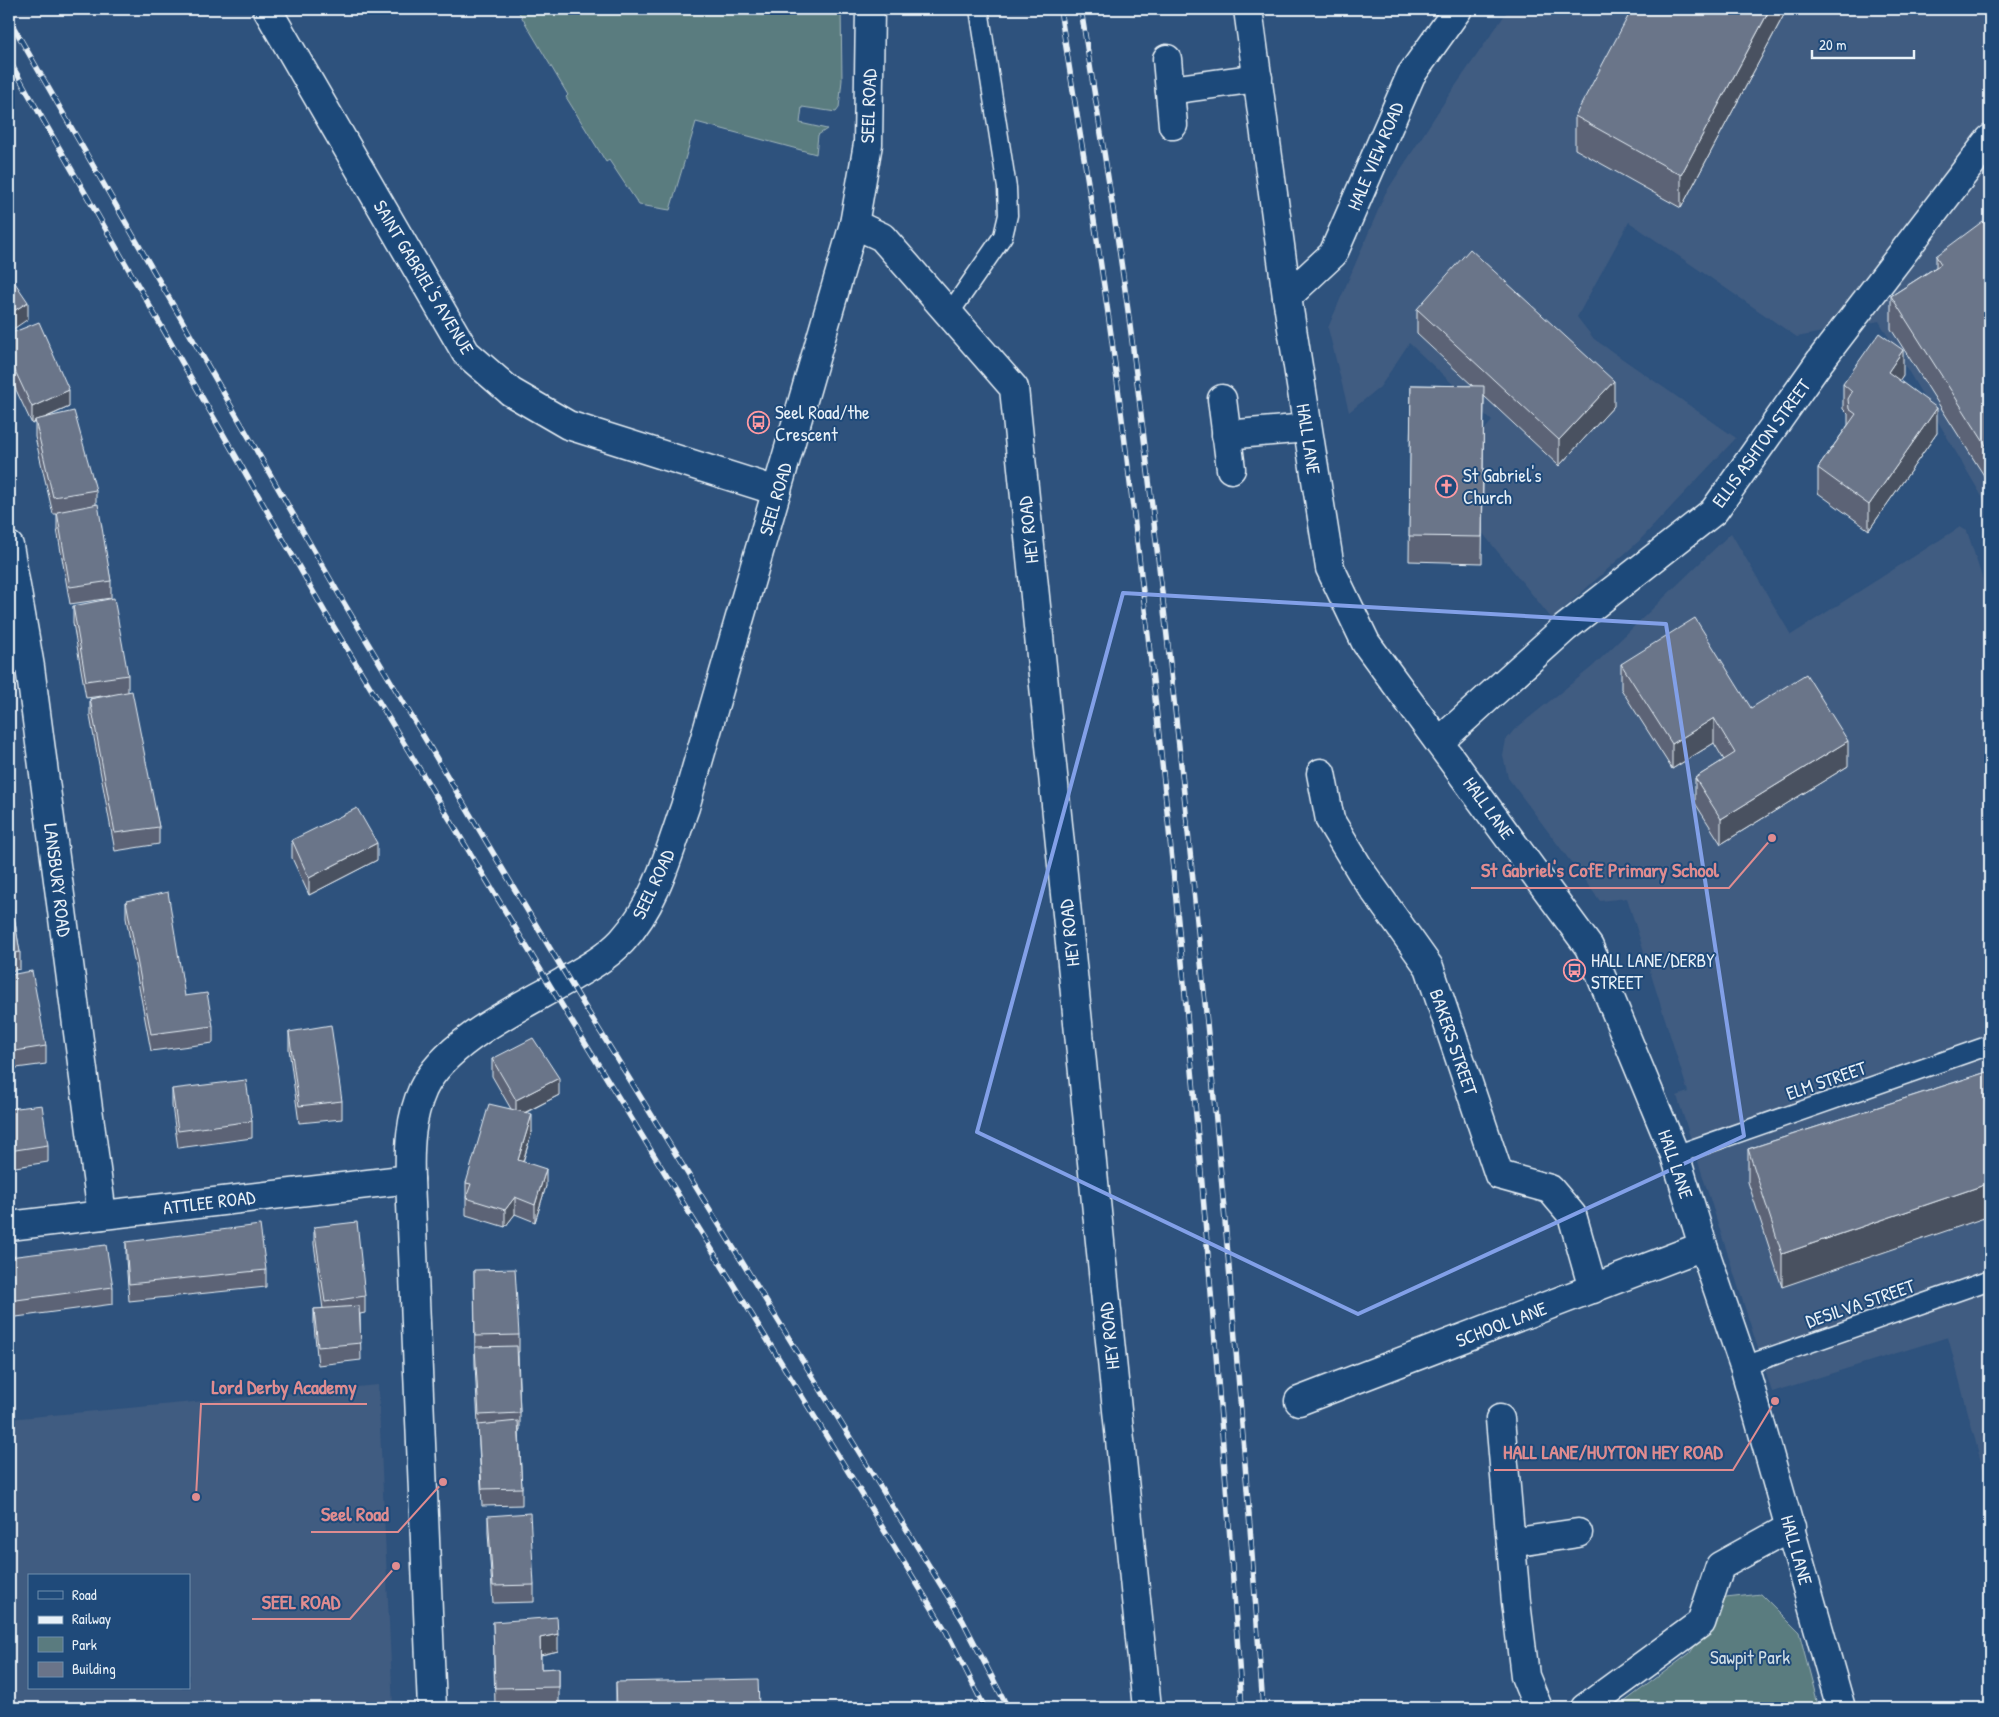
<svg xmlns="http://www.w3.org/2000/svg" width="1999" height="1717" font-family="'Patrick Hand',sans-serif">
  <rect width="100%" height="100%" fill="#2e527d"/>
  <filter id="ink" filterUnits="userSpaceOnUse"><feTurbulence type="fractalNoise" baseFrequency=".02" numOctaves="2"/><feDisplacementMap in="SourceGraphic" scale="10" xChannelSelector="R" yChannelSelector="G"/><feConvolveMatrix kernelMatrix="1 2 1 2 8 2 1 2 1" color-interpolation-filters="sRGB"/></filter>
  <g filter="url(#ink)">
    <g fill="#405c81" fill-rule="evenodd">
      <polygon points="1509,9 1990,9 1990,529 1987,505 1879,321 1797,337 1629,222 1577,317 1594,339 1736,438 1639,541 1552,619 1481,531 1481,434 1492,421 1409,343 1380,387 1349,412 1328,328 1385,194 1447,98"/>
      <polygon points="1960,527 1967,531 1990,602 1990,1496 1948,1337 1772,1392 1677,1096 1688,1092 1627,898 1600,901 1508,778 1503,755 1506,740 1514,730 1592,667 1731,533 1791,635"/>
      <path d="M378,1385L393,1708H9V1419ZM29,1576H189V1688H29Z"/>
    </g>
    <g fill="#5a7b7f" stroke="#a1b6bc">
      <polygon points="517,9 841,9 842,80 839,108 836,112 802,107 800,123 827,129 818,135 816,154 696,122 670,210 639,205 609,160 606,162 566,97 568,95"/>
      <polygon points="1761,1594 1799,1632 1819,1708 1616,1708 1690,1653 1726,1598"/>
    </g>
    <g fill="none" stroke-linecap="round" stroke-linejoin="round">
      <defs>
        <g id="service">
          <polyline points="949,314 1003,236 1008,215 1007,188 979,9"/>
          <polyline points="1675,1155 1990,1045"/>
          <polyline points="1744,1366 1990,1280"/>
        </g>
        <g id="minor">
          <polyline points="267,9 466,353 511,392 568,425 777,491"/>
          <polyline points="1167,59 1173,125"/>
          <polyline points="1170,90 1258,78"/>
          <polyline points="854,224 882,237 1014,388 1147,1708"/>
          <polyline points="1287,297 1333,254 1411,75 1458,9"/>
          <polyline points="1222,399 1231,469"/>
          <polyline points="1226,435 1307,428"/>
          <polyline points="9,546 30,667 102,1215"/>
          <polyline points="1440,741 1565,628 1714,511 1820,361 1990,139"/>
          <polyline points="1321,773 1330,820 1362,873 1429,967 1499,1175 1550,1189 1572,1215 1593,1289"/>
          <polyline points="9,1226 410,1179"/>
          <polyline points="1299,1401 1703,1246"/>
          <polyline points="1500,1419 1516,1602 1525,1676 1538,1708"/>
          <polyline points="1511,1543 1578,1533"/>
          <path d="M432,1708L410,1179C409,1148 410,1118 423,1089C446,1041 519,1008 563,982C584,970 606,958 622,941C656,904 669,852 685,807L854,224L868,144L870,9"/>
          <polyline points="1585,1708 1701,1623 1720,1566 1791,1527"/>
        </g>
        <polyline id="tertiary" points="1248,9 1287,297 1330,568 1366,643 1589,947 1675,1155 1703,1246 1744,1366 1841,1708"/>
      </defs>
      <use href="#service" stroke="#e8f1f8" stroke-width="21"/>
      <use href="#minor" stroke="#e8f1f8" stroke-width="31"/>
      <use href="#tertiary" stroke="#e8f1f8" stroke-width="31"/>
      <use href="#service" stroke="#1f4a7a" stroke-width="18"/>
      <use href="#minor" stroke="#1f4a7a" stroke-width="28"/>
      <use href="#tertiary" stroke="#1f4a7a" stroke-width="28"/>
      <defs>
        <g id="rail">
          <path d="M1060,9C1078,125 1099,241 1114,357C1173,805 1211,1257 1242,1708"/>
          <path d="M1081,9C1099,125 1120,241 1134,357C1190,806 1232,1257 1263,1708"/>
          <polyline points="9,19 344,603 579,997 963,1621 1008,1708"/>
          <polyline points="9,60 326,614 563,1007 946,1631 985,1708"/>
        </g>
      </defs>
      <use href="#rail" stroke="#e8f1f8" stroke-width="5.5"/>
      <use href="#rail" stroke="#1f4a7a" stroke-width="4" stroke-dasharray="11" stroke-linecap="butt"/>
    </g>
    <g fill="#5b6476" stroke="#e8f1f8">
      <polygon points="1787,9 1681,208 1575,149 1575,116"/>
      <polygon points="1990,232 1990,485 1891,329 1891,296 1936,267 1936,256"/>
      <polygon points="1417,309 1614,406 1559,466 1484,396 1482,563 1409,561 1411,385 1473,386 1417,334"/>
      <polygon points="9,334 69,407 47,417 96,490 96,505 111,581 111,598 70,604 57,529 57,514 53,514 35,437 35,422 32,424 9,375"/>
      <polygon points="1903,375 1899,380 1937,433 1869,530 1818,493 1818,468 1848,425 1848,414 1843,409 1843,384"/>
      <polygon points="73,606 128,675 128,692 159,827 159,844 115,851 90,716 90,699 110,695 86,698 73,623"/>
      <polygon points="1621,664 1751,708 1848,766 1721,844 1695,803 1695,778 1724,760 1714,743 1672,769 1621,689"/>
      <polygon points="292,840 377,860 309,895 292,858"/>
      <polygon points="9,887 20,952 20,969 9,971"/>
      <polygon points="126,901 185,996 213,1026 213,1043 151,1051 126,918"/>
      <polygon points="9,975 46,1046 46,1064 9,1069"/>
      <polygon points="289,1032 342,1101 342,1119 299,1123 289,1049"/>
      <polygon points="492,1059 559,1095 525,1113 532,1132 523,1162 546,1186 535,1222 515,1214 505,1227 466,1215 466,1183 511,1109 492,1076"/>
      <polygon points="1990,1071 1782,1287 1748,1182 1748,1149"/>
      <polygon points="172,1089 252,1121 252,1138 178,1148 172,1106"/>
      <polygon points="9,1109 48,1145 48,1162 9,1168"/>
      <polygon points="314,1227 365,1296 365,1313 360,1314 361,1360 318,1365 314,1326 314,1309 323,1309 314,1244"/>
      <polygon points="126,1242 266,1270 266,1287 129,1301 126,1259"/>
      <polygon points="9,1257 113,1287 113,1304 9,1318"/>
      <polygon points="474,1270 519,1335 519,1352 518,1352 520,1413 520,1430 519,1430 522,1488 522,1505 482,1506 475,1364"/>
      <polygon points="488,1516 534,1585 534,1602 493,1603 488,1533"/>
      <polygon points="493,1622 558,1651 541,1655 541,1669 559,1668 559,1704 495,1705"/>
      <polygon points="616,1682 759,1708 616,1708"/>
    </g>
    <g fill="#4a5160" stroke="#e8f1f8">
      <polygon points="1770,9 1787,9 1681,208 1681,175"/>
      <polygon points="28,302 28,319 9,332 9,314"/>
      <polygon points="1903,350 1903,375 1888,398 1888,372"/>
      <polygon points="1614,381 1614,406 1559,466 1559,440"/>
      <polygon points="69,390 69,407 35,422 35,420 35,422 32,424 32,407"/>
      <polygon points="1937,408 1937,433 1869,530 1869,505"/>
      <polygon points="1714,718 1714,743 1672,769 1672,744"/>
      <polygon points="1848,741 1848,766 1721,844 1721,819"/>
      <polygon points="377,843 377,860 309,895 309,878"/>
      <polygon points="559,1078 559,1095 516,1117 516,1100"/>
      <polygon points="532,1114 532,1132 518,1177 518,1160"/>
      <polygon points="546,1169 546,1186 535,1222 535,1205"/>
      <polygon points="1990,1183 1990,1216 1782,1287 1782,1254"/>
      <polygon points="515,1197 515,1214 505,1227 505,1210"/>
      <polygon points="558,1634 558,1651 540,1655 540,1638"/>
    </g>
    <g fill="#6a7489" stroke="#e8f1f8">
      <polygon points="1632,9 1770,9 1681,175 1575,116"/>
      <polygon points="1983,221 1990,232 1990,452 1891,296 1941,264 1936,256"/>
      <polygon points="1470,249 1614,381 1559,440 1417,309"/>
      <polygon points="9,274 28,302 9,314"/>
      <polygon points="39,322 69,390 32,407 9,358 9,334"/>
      <polygon points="1879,333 1903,350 1888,372 1937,408 1869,505 1818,468 1856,414 1849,409 1848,399 1852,392 1843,384"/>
      <polygon points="1411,385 1484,386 1482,537 1409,536"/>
      <polygon points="74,411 96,490 53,497 35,420"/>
      <polygon points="98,504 111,581 70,587 57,512"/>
      <polygon points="114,598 128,675 86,681 73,606"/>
      <polygon points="1695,618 1751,708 1806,674 1848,741 1721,819 1695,778 1735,753 1714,718 1672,744 1621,664"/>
      <polygon points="132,691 159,827 115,833 90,699"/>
      <polygon points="357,808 377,843 309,878 292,840"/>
      <polygon points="9,887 20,952 9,954"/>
      <polygon points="168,892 185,996 207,993 213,1026 151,1034 126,901"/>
      <polygon points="32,971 46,1046 9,1052 9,975"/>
      <polygon points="331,1025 342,1101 299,1106 289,1032"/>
      <polygon points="533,1038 559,1078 516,1100 492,1059"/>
      <polygon points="1990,1071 1990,1183 1782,1254 1748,1149"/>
      <polygon points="246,1080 252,1121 178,1131 172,1089"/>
      <polygon points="489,1104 532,1114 518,1160 546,1169 535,1205 515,1197 505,1210 466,1198 471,1184 466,1183"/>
      <polygon points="42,1105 48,1145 9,1151 9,1109"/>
      <polygon points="357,1222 365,1296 325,1302 314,1227"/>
      <polygon points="260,1225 266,1270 129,1284 126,1242"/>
      <polygon points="106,1245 113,1287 9,1301 9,1257"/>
      <polygon points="515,1269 519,1335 475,1336 474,1270"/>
      <polygon points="359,1306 361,1343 318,1347 314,1309"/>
      <polygon points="517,1346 520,1413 479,1415 475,1347"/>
      <polygon points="518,1421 522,1488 482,1489 478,1425"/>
      <polygon points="530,1513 534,1585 493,1586 488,1516"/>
      <polygon points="557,1617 558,1634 540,1638 541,1669 559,1668 559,1687 495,1688 493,1622"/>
      <polygon points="758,1679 759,1708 617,1708 616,1682"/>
    </g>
  </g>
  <path fill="none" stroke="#82a0e8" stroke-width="4" stroke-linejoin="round" d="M1123,593L1666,624L1744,1136L1358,1314L977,1132Z"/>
  <defs>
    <symbol id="bus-ring" viewBox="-11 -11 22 22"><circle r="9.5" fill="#1f4a7a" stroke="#ff9aa2" stroke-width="1.5"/><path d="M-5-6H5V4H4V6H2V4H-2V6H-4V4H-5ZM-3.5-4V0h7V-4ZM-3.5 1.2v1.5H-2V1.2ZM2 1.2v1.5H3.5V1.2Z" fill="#ff9aa2"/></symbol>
    <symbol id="church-ring" viewBox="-11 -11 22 22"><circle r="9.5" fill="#1f4a7a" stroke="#ff9aa2" stroke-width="1.5"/><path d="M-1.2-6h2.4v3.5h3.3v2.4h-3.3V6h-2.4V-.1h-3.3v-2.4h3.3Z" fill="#ff9aa2"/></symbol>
  </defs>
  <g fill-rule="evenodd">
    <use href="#bus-ring" x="746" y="410" width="25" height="25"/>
    <use href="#church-ring" x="1434" y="474" width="25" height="25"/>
    <use href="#bus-ring" x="1562" y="958" width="25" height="25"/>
  </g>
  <g text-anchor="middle" stroke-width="4" stroke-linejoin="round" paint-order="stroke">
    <g font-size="19" fill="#e8f1f8" stroke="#1f4a7a">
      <text transform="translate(868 106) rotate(-88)" y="7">SEEL ROAD</text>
      <text transform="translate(1375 156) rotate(-67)" y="7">HALE VIEW ROAD</text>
      <text transform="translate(424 277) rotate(59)" y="7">SAINT GABRIEL'S AVENUE</text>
      <text transform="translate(1309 439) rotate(81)" y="7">HALL LANE</text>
      <text transform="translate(1761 443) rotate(-54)" y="7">ELLIS ASHTON STREET</text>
      <text transform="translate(775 499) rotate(-74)" y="7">SEEL ROAD</text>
      <text transform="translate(1028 530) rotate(-96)" y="7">HEY ROAD</text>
      <text transform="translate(1489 808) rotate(54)" y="7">HALL LANE</text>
      <text transform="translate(58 880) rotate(83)" y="7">LANSBURY ROAD</text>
      <text transform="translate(653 884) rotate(-65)" y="7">SEEL ROAD</text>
      <text transform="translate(1069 933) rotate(-96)" y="7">HEY ROAD</text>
      <text transform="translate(1454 1042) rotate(71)" y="7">BAKERS STREET</text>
      <text transform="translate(1826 1080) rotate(-19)" y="7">ELM STREET</text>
      <text transform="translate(1676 1164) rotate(71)" y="7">HALL LANE</text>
      <text transform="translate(209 1202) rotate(-7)" y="7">ATTLEE ROAD</text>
      <text transform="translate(1860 1303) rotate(-19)" y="7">DESILVA STREET</text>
      <text transform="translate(1501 1324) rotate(-21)" y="7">SCHOOL LANE</text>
      <text transform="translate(1109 1336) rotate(-96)" y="7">HEY ROAD</text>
      <text transform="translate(1797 1550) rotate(74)" y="7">HALL LANE</text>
    </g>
    <g font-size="19" fill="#e8f1f8" stroke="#1f4a7a" text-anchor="start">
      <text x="775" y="419">Seel Road/the<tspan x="775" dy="22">Crescent</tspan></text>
      <text x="1463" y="482">St Gabriel's<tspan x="1463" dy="22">Church</tspan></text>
      <text x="1591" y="967">HALL LANE/DERBY<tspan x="1591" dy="22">STREET</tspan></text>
    </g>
    <g font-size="19" fill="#d3dfe6" stroke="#1f4a7a">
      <text x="1750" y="1664">Sawpit Park</text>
    </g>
  </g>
  <path fill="none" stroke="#df8c90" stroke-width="2" d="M1772 838L1729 888H1471M196 1497L201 1404H367M1775 1401L1733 1470H1494M443 1482L398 1532H311M396 1566L350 1619H252"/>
  <g fill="#df8c90" stroke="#1f4a7a" stroke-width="2">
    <circle cx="1772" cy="838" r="5"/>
    <circle cx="196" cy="1497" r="5"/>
    <circle cx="1775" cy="1401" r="5"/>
    <circle cx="443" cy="1482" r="5"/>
    <circle cx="396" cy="1566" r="5"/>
  </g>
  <g font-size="20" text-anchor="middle" font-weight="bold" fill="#df8c90" stroke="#1f4a7a" stroke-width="4" stroke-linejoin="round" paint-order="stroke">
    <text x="1600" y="877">St Gabriel's CofE Primary School</text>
    <text x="284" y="1394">Lord Derby Academy</text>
    <text x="1613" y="1459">HALL LANE/HUYTON HEY ROAD</text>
    <text x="355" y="1521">Seel Road</text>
    <text x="301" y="1609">SEEL ROAD</text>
  </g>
  <rect width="1999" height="1717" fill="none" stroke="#1f4a7a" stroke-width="30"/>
  <rect x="15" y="15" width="1969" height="1687" fill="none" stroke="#e8f1f8" stroke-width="2" filter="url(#ink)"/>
  <rect x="28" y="1574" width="162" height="115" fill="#1f4a7a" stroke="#6f8dac"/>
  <rect x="38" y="1591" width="25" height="8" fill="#1f4a7a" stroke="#6f8dac"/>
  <text x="72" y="1600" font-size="15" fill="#e8f1f8">Road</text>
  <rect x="38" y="1616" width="25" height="8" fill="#e8f1f8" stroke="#6f8dac"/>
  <text x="72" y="1624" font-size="15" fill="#e8f1f8">Railway</text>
  <rect x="38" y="1637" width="25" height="15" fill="#5a7b7f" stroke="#6f8dac"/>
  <text x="72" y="1650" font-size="15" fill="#e8f1f8">Park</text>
  <rect x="38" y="1662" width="25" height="15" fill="#6a7489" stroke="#6f8dac"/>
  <text x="72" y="1674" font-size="15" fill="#e8f1f8">Building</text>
  <path d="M1812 50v8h102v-8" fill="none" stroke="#e8f1f8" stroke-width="2.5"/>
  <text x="1819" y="50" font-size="15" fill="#e8f1f8" stroke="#1f4a7a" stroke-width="4" paint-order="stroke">20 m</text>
</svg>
